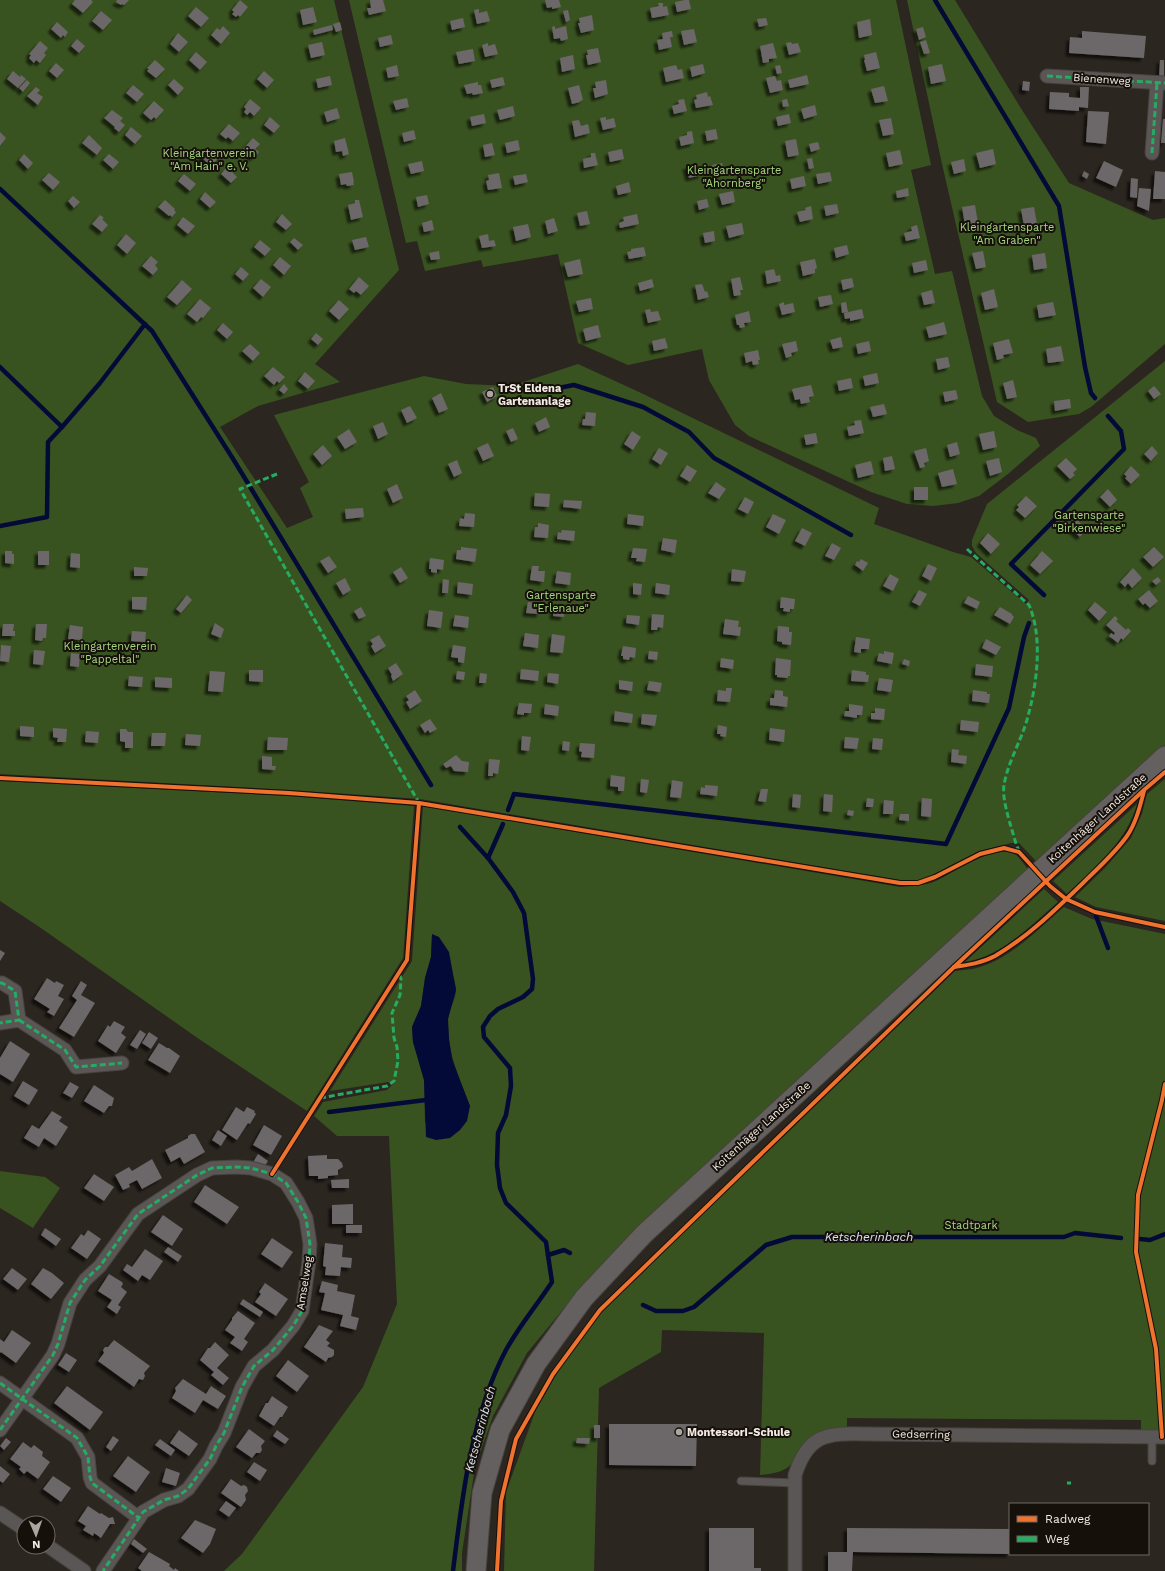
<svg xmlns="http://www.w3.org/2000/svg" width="1165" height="1571" font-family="'Work Sans',sans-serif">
  <defs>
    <filter id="shadow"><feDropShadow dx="-3.5" dy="3.5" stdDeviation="1" flood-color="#0009"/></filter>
  </defs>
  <rect width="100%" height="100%" fill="#2c2620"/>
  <g fill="#395320" fill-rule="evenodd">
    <polygon points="0,0 334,0 399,270 315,364 340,382 258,406 220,427 287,528 313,517 300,488 309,482 274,415 424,376 466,384 511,386 578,364 639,392 879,508 874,524 953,552 971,557 1026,604 1029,600 976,553 972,546 972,540 987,504 1165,361 1165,745 1036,861 1019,843 1011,843 979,851 934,874 918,880 900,880 420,799 290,790 0,774"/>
    <polygon points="349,0 896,0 931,165 911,170 935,274 952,271 982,396 994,416 1017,430 1036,438 1040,446 1008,474 979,496 958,503 933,506 907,504 871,492 749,436 735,425 709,380 702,349 628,365 578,343 558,254 483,267 481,260 425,271 417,241 406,243"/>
    <polygon points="907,0 955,0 1022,110 1069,183 1153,220 1165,218 1165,344 1091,407 1079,414 1028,422 997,402 942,164"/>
    <polygon points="1165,779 1165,921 1096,907 1075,897 1105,868 1131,838 1142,814 1147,794"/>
    <polygon points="0,781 289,796 414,806 403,958 307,1111 199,1039 38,926 0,901"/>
    <path d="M1137,804C1127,841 1094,868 1067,894L1053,881Z"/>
    <path d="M423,806L900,887C912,886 924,886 936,881C954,873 996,842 1016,855C1020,858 1024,865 1028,869L647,1221L569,1302L527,1353L493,1416L475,1467L462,1553V1571H224L242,1554L363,1387L397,1304L389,1136H337L314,1116L323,1102L387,1090L395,1082H388L330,1091L412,961ZM432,935C441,952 453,968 456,988C457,998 448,1010 448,1021C447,1051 459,1079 470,1106L425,1123L424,1080L413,1042L412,1027L421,1006L425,978L431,957Z"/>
    <path d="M1044,889L1058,902C1031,925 1001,957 965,962Z"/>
    <path d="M1064,907L1092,919L1165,934V1431L1141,1430V1420L847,1418V1427C826,1427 808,1433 797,1453C794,1458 793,1464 787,1468C779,1473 769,1474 760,1475L764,1333L662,1330L661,1352L599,1388L594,1571H504L506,1492L535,1412L560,1368L601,1312L955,971C961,970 967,970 973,969C1009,961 1037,930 1064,907Z"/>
    <polygon points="0,1171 45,1177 60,1188 33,1228 0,1208"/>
  </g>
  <polygon fill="#040a38" points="432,934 439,937 449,952 456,990 448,1019 449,1039 452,1059 470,1106 467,1121 460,1130 450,1138 436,1140 426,1137 424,1080 413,1042 412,1027 421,1006 425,978 431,957"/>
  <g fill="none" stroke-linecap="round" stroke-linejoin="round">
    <g stroke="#040a38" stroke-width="4.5">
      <polyline points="935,0 1059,206 1085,367 1091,393 1095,398"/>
      <polyline points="0,189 152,331 235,462 431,785"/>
      <polyline points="0,367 62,427 100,383 145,324"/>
      <polyline points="537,392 574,385 643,407 689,432 714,458 851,535"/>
      <polyline points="0,526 47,517 48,442 62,427"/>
      <polyline points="1044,595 1011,564 1124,449 1121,431 1108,416"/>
      <polyline points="508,810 514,794 946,844 1009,708 1024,637 1029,623"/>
      <polyline points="488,858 503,824"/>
      <polyline points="1096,916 1108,948"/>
      <polyline points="329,1112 426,1100"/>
      <polyline points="1140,1239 1150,1240 1165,1234"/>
      <polyline points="548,1255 564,1250 570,1253"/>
      <polyline points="643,1305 656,1311 683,1311 694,1307 766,1245 792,1237 1064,1237 1075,1233 1121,1238"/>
      <path d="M453,1571C462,1498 471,1416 506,1350C519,1326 537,1305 552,1282L546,1242L506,1203L500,1188L497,1165L498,1133L506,1115L511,1086L510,1068L484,1037L483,1027L490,1016L498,1009L523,997L532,989L533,979L524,913L513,892L488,858L460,827"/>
    </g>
  </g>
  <g fill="#6c6769" filter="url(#shadow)">
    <polygon points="75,0 91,0 93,2 83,13 72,4"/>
    <polygon points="117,0 129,0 124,5 122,4 121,5 116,2"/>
    <polygon points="240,0 248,7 240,17 238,15 236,17 232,14 234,12 232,10"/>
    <polygon points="370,0 383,0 386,11 369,15 367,8 371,8"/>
    <polygon points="545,0 559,0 561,7 552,9 552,7 547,8"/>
    <polygon points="685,0 689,0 691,9 677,12 675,2"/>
    <polygon points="658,3 663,3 663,7 667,6 669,15 652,18 650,8 659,6"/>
    <polygon points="196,7 209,18 201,27 188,16"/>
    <polygon points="313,7 317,22 303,25 300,10"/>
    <polygon points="479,9 479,13 487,11 490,21 477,24 474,10"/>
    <polygon points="568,10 570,20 566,22 563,11"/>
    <polygon points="101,11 112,20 103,30 92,21"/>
    <polygon points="592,15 594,30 581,33 578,23 580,23 579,18"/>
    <polygon points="463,18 465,27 452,30 450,21"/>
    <polygon points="766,18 768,25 759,27 757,19"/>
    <polygon points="870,19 872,35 859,38 857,22"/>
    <polygon points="57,22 68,32 65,37 63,35 61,38 51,29"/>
    <polygon points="340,22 342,30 336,32 333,24"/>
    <polygon points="332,25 333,30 314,35 313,30"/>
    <polygon points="223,26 230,33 221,44 211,35 217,28 220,30"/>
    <polygon points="555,26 555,29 566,26 568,39 561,41 560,38 554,39 552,27"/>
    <polygon points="923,27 926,37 919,40 916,29"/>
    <polygon points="694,29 697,42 684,45 681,31"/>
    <polygon points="672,31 673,37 670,37 672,47 659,50 657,40 663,39 662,33"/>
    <polygon points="1082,31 1146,36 1144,58 1069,53 1070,37 1082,38"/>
    <polygon points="178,33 188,42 179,52 170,44"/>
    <polygon points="391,35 393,44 380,47 378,38"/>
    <polygon points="77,39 85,46 79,53 71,46"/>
    <polygon points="926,40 930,53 924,54 920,42"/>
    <polygon points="40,41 48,48 44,53 46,55 40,63 36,60 34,63 29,58 31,55 29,54"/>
    <polygon points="322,42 325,55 311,58 308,45"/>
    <polygon points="791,42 792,44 798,43 801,52 789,55 786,43"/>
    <polygon points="488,43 488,46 495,44 498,54 485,57 482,45"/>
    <polygon points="773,43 777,58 769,59 769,62 763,63 760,46"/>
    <polygon points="598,48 601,62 588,65 586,55 588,55 587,50"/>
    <polygon points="473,49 475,61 459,64 456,52"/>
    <polygon points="196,52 207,62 200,70 189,60"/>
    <polygon points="876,52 880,68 867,71 864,60 865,60 864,55"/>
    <polygon points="573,55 575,69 562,72 560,58"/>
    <polygon points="155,60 165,69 156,78 147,71 149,69 147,68"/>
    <polygon points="1160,60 1164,60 1164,78 1159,78"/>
    <polygon points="56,63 64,70 57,78 49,71"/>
    <polygon points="703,64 705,73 692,77 690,67"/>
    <polygon points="942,64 946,81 931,84 928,67"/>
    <polygon points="397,65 399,76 388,78 386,68"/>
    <polygon points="676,65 678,70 682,69 684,78 666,82 663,68"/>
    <polygon points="780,65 782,73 777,74 775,66"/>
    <polygon points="13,71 20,77 21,75 26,79 18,88 7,79"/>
    <polygon points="264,71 274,80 267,88 257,79"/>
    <polygon points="807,75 809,84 790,88 788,80"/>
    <polygon points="330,76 332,85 318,88 316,79"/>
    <polygon points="775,76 777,81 781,80 783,90 770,93 766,78"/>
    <polygon points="503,77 505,85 492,88 490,80"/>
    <polygon points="174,79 184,88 178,95 168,85"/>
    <polygon points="27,80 30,83 23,92 19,88"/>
    <polygon points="606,80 608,94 595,98 593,88 596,88 595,82"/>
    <polygon points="1023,81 1030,82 1029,91 1022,90"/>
    <polygon points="478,82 478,85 481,85 483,93 473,95 472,93 467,94 464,85"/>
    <polygon points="133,85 144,94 137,102 126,93"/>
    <polygon points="579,85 583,100 580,101 580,102 572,104 568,88"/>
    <polygon points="884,86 888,101 875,103 871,89"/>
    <polygon points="36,87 40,90 37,93 43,97 38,105 27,96"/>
    <polygon points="1080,87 1089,87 1088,108 1079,107 1079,111 1049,109 1050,92 1069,93 1069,97 1080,98"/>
    <polygon points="707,92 708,97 710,96 713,105 696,108 694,100 697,99 696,95"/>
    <polygon points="407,98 409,107 396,110 393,101"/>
    <polygon points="250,99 261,108 254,116 250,112 247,115 244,112 246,109 244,107"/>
    <polygon points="684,99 687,111 674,114 672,106 679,104 678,100"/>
    <polygon points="787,99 789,106 783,107 782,100"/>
    <polygon points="154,101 164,110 156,119 154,117 151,120 143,113"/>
    <polygon points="815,105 817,115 804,119 801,109"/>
    <polygon points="513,106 515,116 500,120 497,110"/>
    <polygon points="337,108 340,118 327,122 324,112"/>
    <polygon points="112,110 123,118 120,121 125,125 119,132 114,128 115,127 104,118"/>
    <polygon points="1088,111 1109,112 1106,144 1086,142"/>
    <polygon points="484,114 486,123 472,126 470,117"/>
    <polygon points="789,114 791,123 778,126 776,117"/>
    <polygon points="270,117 280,126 274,133 264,125"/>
    <polygon points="606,117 606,120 614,118 616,127 603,130 600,118"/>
    <polygon points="891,118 894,134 883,136 879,120"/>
    <polygon points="1163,119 1165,119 1165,143 1161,143"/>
    <polygon points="579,120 581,126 588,124 590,133 575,137 572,121"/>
    <polygon points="229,124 240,133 233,141 228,137 226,139 220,134"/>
    <polygon points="131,127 142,136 135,144 125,135"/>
    <polygon points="716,129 718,139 707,141 705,131"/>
    <polygon points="414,130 416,139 404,142 402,133"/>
    <polygon points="692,131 694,143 681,146 679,137 687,135 687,132"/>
    <polygon points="0,132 6,138 0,146"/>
    <polygon points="89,135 102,148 97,155 82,143"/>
    <polygon points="253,138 260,144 255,149 259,152 253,158 243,149"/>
    <polygon points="345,138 349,154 343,156 342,151 336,152 334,141"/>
    <polygon points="796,139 799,155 788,157 785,141"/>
    <polygon points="518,140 520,150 507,153 505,143"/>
    <polygon points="818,142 820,149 811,152 809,144"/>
    <polygon points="492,143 495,155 485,157 483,145"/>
    <polygon points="208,149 213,153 216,149 222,154 211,166 201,157"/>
    <polygon points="622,149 624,159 610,162 608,152"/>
    <polygon points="993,149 996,164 980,168 976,153"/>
    <polygon points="900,150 903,164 889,167 886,153"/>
    <polygon points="591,153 595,153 598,165 584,168 583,159 591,157"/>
    <polygon points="24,154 33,163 28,169 19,160"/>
    <polygon points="109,154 119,162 113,169 103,160"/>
    <polygon points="812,158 814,168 809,169 807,159"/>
    <polygon points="964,159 966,171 954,174 951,162"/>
    <polygon points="422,161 424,171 411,174 408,164"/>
    <polygon points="1104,161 1123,170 1116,187 1096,178"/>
    <polygon points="722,163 724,171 715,173 712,165"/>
    <polygon points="691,165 692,168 700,167 702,175 689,178 686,166"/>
    <polygon points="227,167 237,177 231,183 221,174"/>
    <polygon points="1084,171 1089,174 1087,179 1082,176"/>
    <polygon points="1155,171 1165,172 1165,199 1153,199"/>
    <polygon points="352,172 354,182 353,182 354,185 347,186 346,184 341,185 339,174"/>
    <polygon points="830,172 832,181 818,184 816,174"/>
    <polygon points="49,173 60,182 53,190 42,180"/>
    <polygon points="499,173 502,188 488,190 486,181 489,180 488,175"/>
    <polygon points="184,174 196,184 190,191 178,181"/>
    <polygon points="526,174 528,182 515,185 513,176"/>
    <polygon points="804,176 806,186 792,189 790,179"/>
    <polygon points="1131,178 1138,179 1137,198 1130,197"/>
    <polygon points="629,182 631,192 618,195 616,186"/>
    <polygon points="908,188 909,196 897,198 896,191"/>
    <polygon points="1139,188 1151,189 1149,211 1137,206"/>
    <polygon points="733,191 735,202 722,205 719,194"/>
    <polygon points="205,192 216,202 210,208 200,199"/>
    <polygon points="427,195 429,204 418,207 416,197"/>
    <polygon points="73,196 80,202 74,208 68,201"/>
    <polygon points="707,199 709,207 699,210 697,201"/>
    <polygon points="165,200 175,209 174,210 176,212 172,217 170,215 169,216 158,207"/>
    <polygon points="355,200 359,200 363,217 351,220 348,205 355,203"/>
    <polygon points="837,204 839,213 826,216 824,206"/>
    <polygon points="975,205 978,223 965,225 962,207"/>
    <polygon points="811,206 813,219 800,222 797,212 806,210 805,208"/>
    <polygon points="1034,207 1037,224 1024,226 1021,209"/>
    <polygon points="587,211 590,224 580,226 577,213"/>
    <polygon points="282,214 292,224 286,230 276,222"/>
    <polygon points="637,214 639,224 620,228 619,223 624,221 623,217"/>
    <polygon points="100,215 104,218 102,219 108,225 102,232 92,224"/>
    <polygon points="183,217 195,226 188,234 177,225"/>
    <polygon points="554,218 558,231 548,234 545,221"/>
    <polygon points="432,220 434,230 424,232 422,223"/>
    <polygon points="742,223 744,234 729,238 726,226"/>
    <polygon points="528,224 531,237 516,241 513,227"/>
    <polygon points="917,225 920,238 906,241 904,233 912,231 911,227"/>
    <polygon points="714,231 715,241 705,243 703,233"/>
    <polygon points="126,234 136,243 127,254 117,245"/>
    <polygon points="488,234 489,241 494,240 496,246 482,248 479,236"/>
    <polygon points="366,237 369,247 355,250 352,240"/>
    <polygon points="294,238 303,245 298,250 290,242"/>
    <polygon points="260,240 271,249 265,256 254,247"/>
    <polygon points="847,245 849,254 836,258 834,248"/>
    <polygon points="644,247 646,256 629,259 627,252 631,251 631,249"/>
    <polygon points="439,251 440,259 431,260 429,253"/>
    <polygon points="983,251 986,267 976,269 972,253"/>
    <polygon points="1045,253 1047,268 1034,270 1032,255"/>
    <polygon points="151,256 158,262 155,265 158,269 153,275 142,266"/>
    <polygon points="280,257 291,266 284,275 273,265"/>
    <polygon points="580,259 583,274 568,277 564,263"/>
    <polygon points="815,259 817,268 815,269 815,273 803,276 800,262"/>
    <polygon points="926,260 928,270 914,273 912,263"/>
    <polygon points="241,267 249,274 243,281 235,274"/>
    <polygon points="774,269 776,276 780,275 781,281 767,284 765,271"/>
    <polygon points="359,277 369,286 361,295 356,291 354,293 349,289"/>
    <polygon points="740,277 743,290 740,290 741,295 734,296 731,279"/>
    <polygon points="852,278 854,287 843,290 841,280"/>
    <polygon points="261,279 271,287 263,297 253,288"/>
    <polygon points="652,279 654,287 640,291 638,283"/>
    <polygon points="182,280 192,289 177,305 167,297"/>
    <polygon points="702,284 705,292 707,291 709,297 698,300 695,285"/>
    <polygon points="994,289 998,307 985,310 981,293"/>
    <polygon points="932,290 935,303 924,305 921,293"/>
    <polygon points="831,295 833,304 820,307 818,297"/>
    <polygon points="591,298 593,309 579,312 576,301"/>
    <polygon points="200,299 211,308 203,318 201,317 197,322 187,314"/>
    <polygon points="339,300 349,309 339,320 329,311"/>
    <polygon points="784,302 784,305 793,303 795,312 782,315 779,304"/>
    <polygon points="846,302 848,312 842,313 841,303"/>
    <polygon points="1053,302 1056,315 1039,318 1037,305"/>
    <polygon points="650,309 651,312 658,311 661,320 648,323 645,310"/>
    <polygon points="862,309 864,318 850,321 850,318 845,319 844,313"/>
    <polygon points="749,311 751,322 744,323 745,327 740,328 739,325 737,325 735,315"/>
    <polygon points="944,322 947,334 929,338 926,327"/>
    <polygon points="223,323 233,332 227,339 217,330"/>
    <polygon points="598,325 601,337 586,341 583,329"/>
    <polygon points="316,333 323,339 318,345 311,339"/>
    <polygon points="841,337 843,347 833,349 830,340"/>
    <polygon points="665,338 668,348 654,351 652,341"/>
    <polygon points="1009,339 1013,353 1003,355 1004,358 997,360 993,343"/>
    <polygon points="796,341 798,351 791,353 792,356 786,358 782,344"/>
    <polygon points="869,341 871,351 858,354 856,344"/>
    <polygon points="250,344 260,353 253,361 242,351"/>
    <polygon points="1061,346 1064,361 1048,363 1046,349"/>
    <polygon points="758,350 760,360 758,360 759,364 753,365 752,361 746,363 744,353"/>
    <polygon points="948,357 950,367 938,370 936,359"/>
    <polygon points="273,367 285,377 279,383 277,381 274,385 264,376"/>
    <polygon points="305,372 315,381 308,389 298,381"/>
    <polygon points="877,373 879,383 865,386 863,376"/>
    <polygon points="851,378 853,388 839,391 837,381"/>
    <polygon points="1013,380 1017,397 1007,399 1003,383"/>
    <polygon points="284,384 288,389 284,394 279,390"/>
    <polygon points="811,385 814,396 809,397 810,402 801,404 800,399 795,400 792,389"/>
    <polygon points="1154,386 1161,394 1154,399 1148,391"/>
    <polygon points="493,387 497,396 487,402 482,392"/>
    <polygon points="956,390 958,399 945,402 943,392"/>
    <polygon points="441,393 448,409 439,413 432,398"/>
    <polygon points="1070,399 1071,408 1055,411 1054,401"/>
    <polygon points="884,404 887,414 873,417 870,407"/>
    <polygon points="410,406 417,418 407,423 401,410"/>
    <polygon points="586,412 596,413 595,426 582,425 583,419 585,419"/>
    <polygon points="546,417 550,427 539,432 535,423"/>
    <polygon points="861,420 864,433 849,436 847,427 855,425 854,421"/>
    <polygon points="383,422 388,434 378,439 373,426"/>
    <polygon points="513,428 518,439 511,442 506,431"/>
    <polygon points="349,429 357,442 345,449 337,437"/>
    <polygon points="632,431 641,437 633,450 624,444"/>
    <polygon points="994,431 997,447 983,450 979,434"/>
    <polygon points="816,433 818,443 806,445 804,435"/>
    <polygon points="957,442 960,454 950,457 947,445"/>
    <polygon points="488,443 494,456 483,461 477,448"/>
    <polygon points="323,445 332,456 322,465 313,454"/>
    <polygon points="1152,446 1158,453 1151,461 1144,454"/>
    <polygon points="659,448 668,453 661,465 652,459"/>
    <polygon points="926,448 929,461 924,463 925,467 920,468 914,451"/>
    <polygon points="892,456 895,469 885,471 883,458"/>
    <polygon points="999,458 1002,472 990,476 986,461"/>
    <polygon points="1066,458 1077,469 1073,473 1075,475 1070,479 1057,466"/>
    <polygon points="457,460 462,473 454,477 448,464"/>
    <polygon points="871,461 874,474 858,478 855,465"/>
    <polygon points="687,465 697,471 690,482 680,476"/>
    <polygon points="1131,466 1140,475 1131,484 1125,478 1127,477 1124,474"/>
    <polygon points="953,469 957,484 942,487 938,473"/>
    <polygon points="716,482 726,489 719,499 708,493"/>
    <polygon points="397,484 403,498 393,503 387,489"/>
    <rect x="914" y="487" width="14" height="13"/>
    <polygon points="1108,489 1117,500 1110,507 1100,497"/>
    <polygon points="535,493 550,494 549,507 534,506"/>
    <polygon points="1026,496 1037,506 1025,518 1016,510 1019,507 1017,505"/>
    <polygon points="745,497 754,502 748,514 738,509"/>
    <polygon points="564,500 582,501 581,509 563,507"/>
    <polygon points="363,508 364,517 346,519 345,509"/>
    <polygon points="465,513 475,514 474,527 459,526 460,518 464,519"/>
    <polygon points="628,514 644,516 643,526 627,524"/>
    <polygon points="773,514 786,520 779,534 766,527"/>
    <polygon points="1077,520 1087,529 1080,537 1070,528"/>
    <polygon points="538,523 549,525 548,538 534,537 535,527 538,527"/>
    <polygon points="802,528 812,533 805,546 795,541"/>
    <polygon points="562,530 575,531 574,541 557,539 558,532 561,533"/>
    <polygon points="988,533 1000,544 991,554 980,543"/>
    <polygon points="663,538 677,540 675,553 661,550"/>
    <polygon points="832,543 841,548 834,560 825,556"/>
    <polygon points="461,547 477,549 475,562 456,559 457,550 461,550"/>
    <polygon points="1154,547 1164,557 1153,567 1143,557"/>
    <polygon points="633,548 647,549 645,562 636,561 637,558 631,558"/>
    <polygon points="5,551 12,551 12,554 14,554 14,564 5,563"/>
    <rect x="38" y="551" width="11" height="14"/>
    <polygon points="1042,551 1053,561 1040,574 1030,565"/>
    <polygon points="71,553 80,554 80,568 70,567"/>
    <polygon points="329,556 337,567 328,573 320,561"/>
    <polygon points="430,558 444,560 443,570 437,569 437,573 431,572 431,569 429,569"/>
    <polygon points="861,559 868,563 863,571 855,565 857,561 859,562"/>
    <polygon points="928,564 937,568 931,581 922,576"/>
    <polygon points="532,566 539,566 538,571 545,571 544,582 530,580"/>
    <polygon points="134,567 148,568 147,576 134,576"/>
    <polygon points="401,567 408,578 400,583 393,572"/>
    <polygon points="1133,568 1142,578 1132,588 1128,583 1125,587 1120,582"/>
    <polygon points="732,569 746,571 744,582 731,581"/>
    <polygon points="557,571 571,573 570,585 555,583"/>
    <polygon points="890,574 899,579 893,591 883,586"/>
    <polygon points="1158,577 1161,581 1156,585 1152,581"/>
    <polygon points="345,578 351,590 343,595 336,583"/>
    <polygon points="443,579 449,580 448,593 442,593"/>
    <polygon points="458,582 473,584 472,595 457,593"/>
    <polygon points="633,583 642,584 641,595 633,594"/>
    <polygon points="656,583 670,585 669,595 655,593"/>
    <polygon points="919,590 927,594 920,606 912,602"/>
    <polygon points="1149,590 1158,601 1150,608 1145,603 1143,605 1138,599"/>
    <polygon points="187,595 192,600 181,613 176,609"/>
    <polygon points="968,596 980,602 977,609 964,603"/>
    <polygon points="132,597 147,597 146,610 132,609"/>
    <polygon points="781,597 795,599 794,609 790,609 790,612 783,611 784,608 780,608"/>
    <polygon points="528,602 541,604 540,614 526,613"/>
    <polygon points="1095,602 1107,612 1099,621 1088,610"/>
    <polygon points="554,606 565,607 564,617 553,616"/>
    <polygon points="361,607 366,616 359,619 354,611"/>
    <polygon points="1000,607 1012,614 1012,615 1014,617 1010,624 994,615"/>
    <polygon points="429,610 443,612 441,628 427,626"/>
    <polygon points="652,614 664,615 663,628 658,627 657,630 651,630"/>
    <polygon points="455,615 469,617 468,628 453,626"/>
    <polygon points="627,615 640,616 639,625 626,623"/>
    <polygon points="1115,616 1118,619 1116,621 1126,630 1128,628 1131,631 1123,640 1121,638 1118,643 1109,636 1111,633 1114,635 1115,633 1106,625"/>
    <polygon points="725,619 739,621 738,627 741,627 740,636 723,634"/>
    <polygon points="215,623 224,629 221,638 211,634"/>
    <polygon points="3,624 14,624 13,631 15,631 15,636 2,636"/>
    <polygon points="36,624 47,624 46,638 43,638 42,641 35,640"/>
    <polygon points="70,625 83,627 82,640 68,639"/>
    <polygon points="778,626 789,627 789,632 792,632 791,645 782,644 782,642 777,641"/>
    <polygon points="132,631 146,632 145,642 131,641"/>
    <polygon points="525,633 539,635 538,648 523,646"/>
    <polygon points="552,634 565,636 563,653 550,652"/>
    <polygon points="379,635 386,646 375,653 371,646 373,644 370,640"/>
    <polygon points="856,637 870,639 869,649 861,649 861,653 854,652"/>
    <polygon points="986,639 1001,647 996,655 982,648"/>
    <polygon points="1,645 11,646 9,662 0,661"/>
    <polygon points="453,645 466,647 464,663 458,662 458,658 451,657"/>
    <polygon points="623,646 636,648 635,658 630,657 629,660 623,659 623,656 621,656"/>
    <polygon points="34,650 45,651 43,665 33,664"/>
    <polygon points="649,651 658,652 657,660 648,659"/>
    <polygon points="884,651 894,653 892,664 877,661 879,653 884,654"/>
    <polygon points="71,653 80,654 79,667 70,666"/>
    <polygon points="721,658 734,660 733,669 720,667"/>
    <polygon points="776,658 791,660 790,676 788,676 788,678 777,677 777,675 775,675"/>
    <polygon points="904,659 910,661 909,666 902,664"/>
    <polygon points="396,663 403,674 393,681 391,676 392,675 388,668"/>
    <polygon points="976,664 993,666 992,677 975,675"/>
    <polygon points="521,669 539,671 538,681 520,679"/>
    <polygon points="249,670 263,670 263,682 249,681"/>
    <polygon points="852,670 866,672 866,675 869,675 868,682 851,681"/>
    <polygon points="210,671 225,672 223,692 208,691"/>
    <polygon points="457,671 465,672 464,680 456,679"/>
    <polygon points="480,673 487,674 486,683 479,683"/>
    <polygon points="548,673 559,674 558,684 547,682"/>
    <polygon points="129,676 143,677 142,687 128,686"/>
    <polygon points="155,677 172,678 172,688 155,687"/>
    <polygon points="879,678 893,680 891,692 877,690"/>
    <polygon points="619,680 633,682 632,691 619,689"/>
    <polygon points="649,681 662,683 660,692 647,690"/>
    <polygon points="726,688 732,688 730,702 717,701 718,690 726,691"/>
    <polygon points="415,690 422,701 410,709 406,702 409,700 406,696"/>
    <polygon points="775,690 783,691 783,696 788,697 787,707 770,705 770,698 774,698"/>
    <polygon points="973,690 987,692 987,694 990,694 989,703 972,701"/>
    <polygon points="519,703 532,704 531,713 524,713 524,715 517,714"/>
    <polygon points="545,704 559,706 558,716 544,714"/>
    <polygon points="849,704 863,706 862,715 857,715 857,718 844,716 845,711 849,711"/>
    <polygon points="875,708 885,709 884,720 871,719 871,713 875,713"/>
    <polygon points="615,711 633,714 632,723 614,721"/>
    <polygon points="642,714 657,715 655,726 641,724"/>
    <polygon points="430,719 437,729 430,733 428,730 425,733 420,725"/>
    <polygon points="961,720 979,722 978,732 960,730"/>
    <polygon points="718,725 727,727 726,737 720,736 721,734 717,734"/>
    <polygon points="20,726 34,727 34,737 20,736"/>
    <polygon points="53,728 67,729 66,742 57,742 58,738 53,737"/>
    <polygon points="770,728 785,730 784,742 769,740"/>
    <polygon points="120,729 126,729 128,732 133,732 133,748 125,748 125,742 120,741"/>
    <polygon points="86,731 99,732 98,743 85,742"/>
    <polygon points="152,733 166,733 165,746 151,746"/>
    <polygon points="186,734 201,735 200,746 185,745"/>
    <polygon points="522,736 531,737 529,751 521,750"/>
    <polygon points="268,737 288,738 287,750 267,750"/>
    <polygon points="845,737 859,738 857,749 844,748"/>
    <polygon points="873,738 883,739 882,750 872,749"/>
    <polygon points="563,741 570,742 569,751 562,750"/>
    <polygon points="580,743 595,744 594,758 581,757 582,752 579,751"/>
    <polygon points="952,749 959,750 958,755 967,756 966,764 951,762"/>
    <polygon points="456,755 462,761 469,762 468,772 454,771 451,766 446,768 443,764"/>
    <polygon points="262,756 272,757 272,766 276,766 275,770 262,769"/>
    <polygon points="489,759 500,760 498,774 493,773 493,776 488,776"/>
    <polygon points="611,775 625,777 624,791 618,791 618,787 610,786"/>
    <polygon points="641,779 649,780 647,793 640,792"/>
    <polygon points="672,780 683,782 681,798 670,797"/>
    <polygon points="705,785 718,786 717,796 700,794 701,787 705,788"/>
    <polygon points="761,789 768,789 766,802 758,801"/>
    <polygon points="793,794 801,795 800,808 792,807"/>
    <polygon points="824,794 833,795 832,812 823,811"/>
    <polygon points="867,798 874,799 873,807 866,807"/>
    <polygon points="922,798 932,799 931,817 921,816"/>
    <polygon points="884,800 894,801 893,814 883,814"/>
    <polygon points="848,810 854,811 853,816 847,815"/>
    <polygon points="900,814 909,814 909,821 899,820"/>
    <polygon points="0,950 5,953 0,961"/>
    <polygon points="47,978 55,983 56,981 64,985 58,996 64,999 54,1016 47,1012 50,1009 34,999"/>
    <polygon points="81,981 87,985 81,995 95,1003 74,1037 59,1028 77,1000 72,996"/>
    <polygon points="114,1021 125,1027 121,1033 126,1037 116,1053 98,1041 108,1025 110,1027"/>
    <polygon points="140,1030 146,1034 137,1049 130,1045"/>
    <polygon points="149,1032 158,1038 151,1049 142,1043"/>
    <polygon points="10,1041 30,1054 13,1082 0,1074 0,1058"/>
    <polygon points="159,1043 167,1048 169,1048 180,1056 170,1073 148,1060"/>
    <polygon points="23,1081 38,1090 29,1105 14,1096"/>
    <polygon points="70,1082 79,1087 72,1098 63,1093"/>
    <polygon points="94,1085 114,1098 112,1106 109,1106 104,1113 84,1101"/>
    <polygon points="236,1107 244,1112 247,1107 255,1111 254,1112 256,1114 250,1124 248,1123 237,1140 222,1130"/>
    <polygon points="52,1111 62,1117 59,1121 68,1127 56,1146 44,1138 39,1147 24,1138 32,1125 39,1129"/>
    <polygon points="264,1125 282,1136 271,1155 253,1145"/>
    <polygon points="218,1130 227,1136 221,1146 212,1140"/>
    <polygon points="191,1134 195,1134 205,1152 184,1164 180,1157 171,1162 165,1150 188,1138 188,1136"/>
    <polygon points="258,1154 268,1161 262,1170 252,1164"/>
    <polygon points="327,1155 327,1159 338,1159 342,1163 343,1167 338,1170 338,1175 328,1176 328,1178 318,1179 318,1176 309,1176 308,1156"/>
    <polygon points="152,1159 162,1178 142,1189 137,1180 129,1184 130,1187 123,1190 115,1175 129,1167 132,1171"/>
    <polygon points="94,1174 114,1187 104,1201 84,1188"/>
    <polygon points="349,1179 349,1188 332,1188 331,1180"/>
    <polygon points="205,1185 239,1207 227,1224 194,1202"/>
    <polygon points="353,1204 353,1224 332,1224 332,1205"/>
    <polygon points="163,1215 183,1229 172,1246 151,1232"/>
    <rect x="346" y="1225" width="16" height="8"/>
    <polygon points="45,1228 61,1239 56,1246 41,1235"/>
    <polygon points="88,1230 101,1239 87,1259 71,1248 81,1234 84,1236"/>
    <polygon points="272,1238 293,1252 282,1268 261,1254"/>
    <polygon points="325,1243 343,1245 342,1257 352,1258 351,1268 341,1267 340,1276 325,1275 326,1267 323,1266"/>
    <polygon points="168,1247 182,1256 178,1262 164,1252"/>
    <polygon points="145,1249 163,1261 150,1280 142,1275 138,1281 123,1270 127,1264 132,1267"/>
    <polygon points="12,1268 27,1279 18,1290 3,1279"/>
    <polygon points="43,1268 52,1273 64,1283 51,1299 31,1284"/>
    <polygon points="109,1274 122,1282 123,1284 121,1287 127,1292 118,1305 121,1307 117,1314 107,1307 112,1300 98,1291"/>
    <polygon points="322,1281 338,1285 337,1291 355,1295 351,1316 359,1318 356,1330 340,1326 343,1315 321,1310 325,1293 319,1292"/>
    <polygon points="265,1283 288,1299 276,1316 255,1302 261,1294 259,1292"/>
    <polygon points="243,1299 263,1312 260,1317 240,1304"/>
    <polygon points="238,1311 255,1323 244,1339 248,1342 242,1351 230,1343 235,1337 225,1330 232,1320 232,1318"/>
    <polygon points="319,1325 333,1331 326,1340 330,1343 327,1346 334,1350 334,1355 332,1357 328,1358 326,1362 304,1347"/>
    <polygon points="12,1330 31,1343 16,1363 1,1352 0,1353 0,1339 4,1342"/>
    <polygon points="114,1340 150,1366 144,1373 145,1376 143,1380 139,1379 134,1387 98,1361 104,1353 103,1350 105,1347 108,1347"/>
    <polygon points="215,1342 229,1355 217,1368 229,1378 223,1385 211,1375 214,1372 200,1360 208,1348 210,1348"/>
    <polygon points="66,1353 77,1360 69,1372 58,1365"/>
    <polygon points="288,1360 309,1376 297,1392 276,1376"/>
    <polygon points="183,1379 206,1394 211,1386 226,1396 218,1409 203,1400 195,1413 172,1398 176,1391 175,1388"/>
    <polygon points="67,1386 103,1412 90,1430 54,1403"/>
    <polygon points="272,1396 288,1407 282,1417 280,1417 274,1426 259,1416 266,1403 268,1403"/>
    <polygon points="609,1424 697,1424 696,1466 609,1465"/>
    <rect x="594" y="1425" width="6" height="13"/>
    <polygon points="249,1429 265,1441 261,1446 262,1450 260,1453 256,1453 252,1458 236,1447"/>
    <polygon points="179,1430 198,1444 189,1456 170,1443"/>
    <polygon points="277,1430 289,1439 285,1444 273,1436"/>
    <polygon points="113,1436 119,1440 111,1451 106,1447"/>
    <polygon points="6,1438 11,1442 4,1450 0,1446"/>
    <polygon points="577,1438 590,1438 589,1444 576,1443"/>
    <polygon points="160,1439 175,1450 171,1456 155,1445"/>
    <polygon points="23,1442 31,1448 34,1445 43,1452 42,1456 50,1462 38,1479 27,1471 24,1474 19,1469 21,1467 10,1459"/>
    <polygon points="128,1456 150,1472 136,1492 113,1476"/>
    <polygon points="254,1462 267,1470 260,1481 247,1472"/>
    <polygon points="0,1466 10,1474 3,1483 0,1481"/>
    <polygon points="166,1468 180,1473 176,1486 162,1482"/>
    <polygon points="53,1476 71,1488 61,1502 43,1489"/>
    <polygon points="231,1479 241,1486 244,1485 247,1487 248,1491 245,1495 246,1500 241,1507 221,1493"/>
    <polygon points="226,1501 236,1508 229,1517 219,1510"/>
    <polygon points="88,1506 100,1514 101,1513 109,1518 113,1517 115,1524 110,1524 101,1538 94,1533 93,1536 83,1530 86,1526 78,1521"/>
    <polygon points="195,1520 216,1529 210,1544 203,1553 181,1538"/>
    <polygon points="709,1528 754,1528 754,1568 761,1568 761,1571 709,1571"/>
    <polygon points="847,1528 1010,1529 1010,1554 853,1552 852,1571 828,1571 828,1552 847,1552"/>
    <polygon points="134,1539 147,1549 143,1553 131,1544"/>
    <polygon points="149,1552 170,1564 169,1566 174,1570 175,1568 179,1571 142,1571 138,1568"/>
  </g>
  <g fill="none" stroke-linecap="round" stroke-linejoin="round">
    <defs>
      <g id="service">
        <polyline points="1152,1437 1152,1461"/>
        <polyline points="741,1481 795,1483"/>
      </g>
      <g id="minor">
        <polyline points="1047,76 1165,83"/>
        <polyline points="1152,153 1157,83"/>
        <polyline points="0,983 2,983 15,991 19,1020 0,1023"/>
        <polyline points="19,1020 65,1050 76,1067 122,1063"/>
        <polyline points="0,1383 77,1438 88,1457 90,1477 92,1483 139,1518"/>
        <polyline points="0,1430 53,1355 58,1344 70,1303 85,1280 100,1266 138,1214 197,1175 212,1168 236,1167 251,1168 272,1174 286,1183 298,1202 306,1218 310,1244 309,1261 302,1311 293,1326 273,1350 254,1366 242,1387 224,1433 216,1446 210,1459 188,1489 178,1496 164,1500 143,1512 103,1571"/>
        <polyline points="0,1513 24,1529"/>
        <polyline points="48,1546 84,1571"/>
        <path d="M795,1571V1475C808,1434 827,1433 865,1434L1165,1437"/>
      </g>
      <polyline id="secondary" points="476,1571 482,1493 500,1430 536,1364 584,1298 644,1234 1165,756"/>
    </defs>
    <use href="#service" stroke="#47423c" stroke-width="9"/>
    <use href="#minor" stroke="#47423c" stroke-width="15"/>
    <use href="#secondary" stroke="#47423c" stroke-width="21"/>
    <use href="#service" stroke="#595655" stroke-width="7"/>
    <use href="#minor" stroke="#595655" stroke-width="13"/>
    <use href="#secondary" stroke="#64605f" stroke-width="19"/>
    <g stroke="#26ab63" stroke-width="3" stroke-dasharray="6 3" stroke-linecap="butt">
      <polyline points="1047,76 1165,83"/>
      <polyline points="1152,153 1157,83"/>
      <polyline points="277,474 240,489 419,803"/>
      <path d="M967,549L1029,605C1043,637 1037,684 1028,716C1022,740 1008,761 1004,785C1002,797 1008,816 1011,827C1014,836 1016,846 1020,853"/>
      <polyline points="0,983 2,983 15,991 19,1020 0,1023"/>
      <polyline points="19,1020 65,1050 76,1067 122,1063"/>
      <polyline points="320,1098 387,1086 394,1081 398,1061 397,1047 394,1038 392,1013 400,995 401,979 399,973"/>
      <polyline points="0,1383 77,1438 88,1457 90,1477 92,1483 139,1518"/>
      <polyline points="0,1430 53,1355 58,1344 70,1303 85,1280 100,1266 138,1214 197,1175 212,1168 236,1167 251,1168 272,1174 286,1183 298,1202 306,1218 310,1244 309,1261 302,1311 293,1326 273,1350 254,1366 242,1387 224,1433 216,1446 210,1459 188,1489 178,1496 164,1500 143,1512 103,1571"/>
      <polyline points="1067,1483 1071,1483"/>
    </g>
    <defs>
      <g id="cycleway">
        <polyline points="0,778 289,793 419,803 900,883 918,883 935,877 980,854 1004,848 1019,852 1050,886 1066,899 1095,912 1165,927"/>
        <path d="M954,967C968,965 982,963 995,956C1028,937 1056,909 1083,883C1098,868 1115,853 1127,836C1136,823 1140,806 1144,791"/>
        <polyline points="272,1174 407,960 419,803"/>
        <polyline points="1162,1437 1156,1349 1136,1252 1138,1195 1162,1100 1165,1084"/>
        <polyline points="497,1571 501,1501 516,1439 553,1374 600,1310 954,967 1144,790 1165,772"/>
      </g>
    </defs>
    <use href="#cycleway" stroke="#16100b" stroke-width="6"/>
    <use href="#cycleway" stroke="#ef722f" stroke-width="4"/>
  </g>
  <g fill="#ada69f" stroke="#16100b" stroke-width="1.5">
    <circle cx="490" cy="394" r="4"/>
    <circle cx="679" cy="1432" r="4"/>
  </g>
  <g text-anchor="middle" stroke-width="4" stroke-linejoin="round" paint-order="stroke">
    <g font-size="11" fill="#f3ebe3" stroke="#16100b">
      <text transform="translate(1102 79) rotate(4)" y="4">Bienenweg</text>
      <text transform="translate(1097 818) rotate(-42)" y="4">Koitenhäger Landstraße</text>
      <text transform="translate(761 1126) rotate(-42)" y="4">Koitenhäger Landstraße</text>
      <text transform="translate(304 1283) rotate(-81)" y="4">Amselweg</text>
      <text transform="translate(921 1434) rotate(1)" y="4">Gedserring</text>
    </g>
    <g font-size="11" fill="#a4d77e" stroke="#16100b">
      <text x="209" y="157">Kleingartenverein<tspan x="209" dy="13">"Am Hain" e. V.</tspan></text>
      <text x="734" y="174">Kleingartensparte<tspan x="734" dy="13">"Ahornberg"</tspan></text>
      <text x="1007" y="231">Kleingartensparte<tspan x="1007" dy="13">"Am Graben"</tspan></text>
      <text x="1089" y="519">Gartensparte<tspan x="1089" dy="13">"Birkenwiese"</tspan></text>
      <text x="561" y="599">Gartensparte<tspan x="561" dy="13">"Erlenaue"</tspan></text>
      <text x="110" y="650">Kleingartenverein<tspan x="110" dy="13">"Pappeltal"</tspan></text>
      <text x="971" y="1229">Stadtpark</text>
    </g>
    <g font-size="11" font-weight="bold" fill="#f3ebe3" stroke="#16100b" text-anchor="start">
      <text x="498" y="392">TrSt Eldena<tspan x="498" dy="13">Gartenanlage</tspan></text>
      <text x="687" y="1436">Montessori-Schule</text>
    </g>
    <g font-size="12" font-style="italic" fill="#d9e2f3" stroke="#16100b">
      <text x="869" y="1241">Ketscherinbach</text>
      <text transform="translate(480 1429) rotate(-75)" y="4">Ketscherinbach</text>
    </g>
  </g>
  <rect x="1009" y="1503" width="140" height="52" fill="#16100b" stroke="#6e6861"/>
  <rect x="1017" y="1516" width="20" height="6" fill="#ef722f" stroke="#6e6861"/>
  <text x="1045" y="1523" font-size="12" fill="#f3ebe3">Radweg</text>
  <rect x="1017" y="1536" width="20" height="6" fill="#26ab63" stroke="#6e6861"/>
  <text x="1045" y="1543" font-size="12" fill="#f3ebe3">Weg</text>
  <g transform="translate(36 1535) rotate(178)"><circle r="19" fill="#16100b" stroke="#6e6861"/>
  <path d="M0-3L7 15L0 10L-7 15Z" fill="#ada69f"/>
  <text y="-6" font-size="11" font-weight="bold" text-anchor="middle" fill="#f3ebe3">N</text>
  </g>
</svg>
